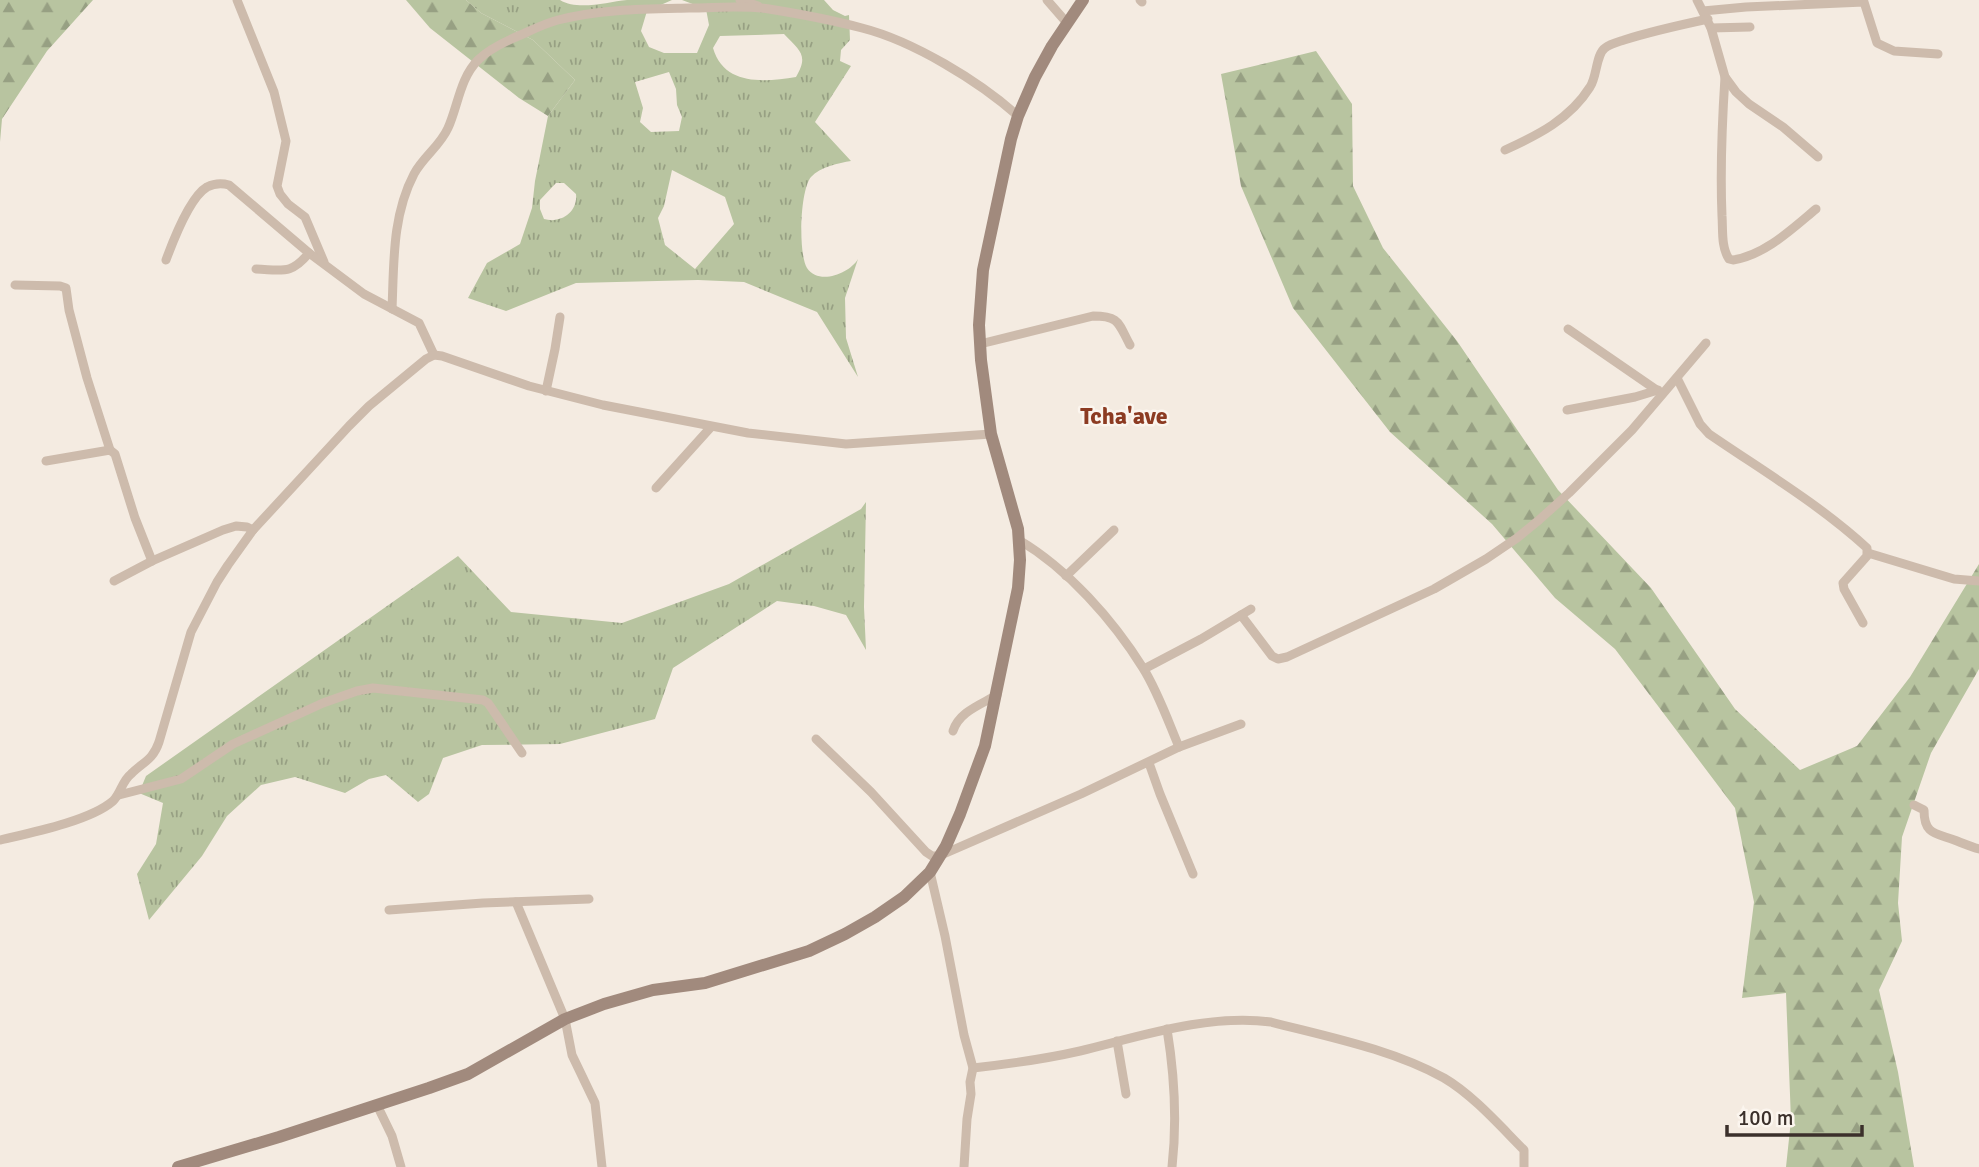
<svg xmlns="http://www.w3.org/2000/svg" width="1979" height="1167" font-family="Signika,sans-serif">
  <defs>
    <pattern id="grass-tufts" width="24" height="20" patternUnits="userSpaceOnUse" patternTransform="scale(1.75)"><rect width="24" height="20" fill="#b8c4a0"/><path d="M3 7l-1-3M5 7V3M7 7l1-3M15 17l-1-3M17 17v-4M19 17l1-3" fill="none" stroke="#97a083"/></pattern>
    <pattern id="forest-firs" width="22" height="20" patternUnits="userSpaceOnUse" patternTransform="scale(1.75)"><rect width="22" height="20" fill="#b8c4a0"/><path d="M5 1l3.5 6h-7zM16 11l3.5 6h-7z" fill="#97a083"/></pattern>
  </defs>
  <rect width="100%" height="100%" fill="#f4ebe1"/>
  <g fill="url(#grass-tufts)" fill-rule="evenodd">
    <path d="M466,0H560C578,11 607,2 627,0C642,0 657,0 672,0L647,11L641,31L649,47L664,53H697L709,25L706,9L682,0H824L833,10L845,16L849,15L850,40L841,50L840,61L851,66L815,122L851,161C839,163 820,167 811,177C800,190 798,253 807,268C819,286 850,273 858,259L845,298L846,338L858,377L817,312L744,282L698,280L576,283L506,311L468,298L487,263L520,244L532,208L535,181L548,116L575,80L533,40L481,13ZM784,34C800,51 809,55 796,77C764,82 724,86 713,48L720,36ZM669,72L676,89L677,105L682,117L679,131L651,132L640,122L643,108L635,82ZM672,170L725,197L734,224L695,269L665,245L658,218L664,206ZM556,183H564L576,194C578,212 561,224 544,219L540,209V200Z"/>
    <polygon points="866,502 864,607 866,650 846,615 814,606 777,601 673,668 655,719 560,744 482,745 443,758 429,794 418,802 386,775 369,779 345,793 295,777 261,785 227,816 202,856 149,920 137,874 156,844 163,803 139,793 146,776 458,556 511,612 622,623 729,584 861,509"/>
  </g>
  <g fill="url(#forest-firs)">
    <polygon points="0,0 93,0 47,51 2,119 0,142"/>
    <polygon points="406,0 466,0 481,13 533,40 575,80 548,116 519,98 430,28"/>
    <polygon points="1316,51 1352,104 1353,186 1383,248 1457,341 1558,490 1651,588 1735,709 1800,770 1857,746 1910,677 1979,564 1979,669 1931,753 1902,837 1898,903 1902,941 1879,990 1898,1072 1914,1167 1786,1167 1791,1120 1786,993 1742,998 1754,902 1735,808 1615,649 1555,598 1492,524 1390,432 1293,308 1241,186 1221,74"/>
  </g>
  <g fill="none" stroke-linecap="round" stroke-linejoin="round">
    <g stroke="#cdbbac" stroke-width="9">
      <polyline points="237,0 274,92 286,141 277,186 280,194 288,204 305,217 324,262"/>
      <polyline points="740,0 758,6"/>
      <polyline points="1047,0 1067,23"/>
      <polyline points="1140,0 1142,2"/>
      <polyline points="1697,0 1711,28 1725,77 1736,92 1749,104 1783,127 1818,157"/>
      <polyline points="1703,11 1746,7 1864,2 1877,43 1894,51 1938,54"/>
      <polyline points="1711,28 1750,27"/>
      <path d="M1725,77C1722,123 1720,169 1722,216C1723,230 1721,247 1729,259L1733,260C1765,255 1792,229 1816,209"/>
      <path d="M1505,150C1538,135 1570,119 1590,87C1597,77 1596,54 1605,48C1610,44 1618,42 1624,40C1652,31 1680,25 1708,19"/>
      <path d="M166,260C173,241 190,197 207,187C215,183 222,183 229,185L309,253L364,294L419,323L434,355"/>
      <path d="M256,269C283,270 291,275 309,253"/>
      <polyline points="15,285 60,286 66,288 69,310 87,378 110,450"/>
      <path d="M392,309C394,263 392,216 414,174C423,157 440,146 448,128C458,106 460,78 478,60C490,48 508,40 523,34C534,29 546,23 558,20C600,9 646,9 689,8C715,8 743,5 769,9C800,14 832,20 862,28C913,41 979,81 1018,116"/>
      <polyline points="1568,329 1658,391"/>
      <path d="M980,344L1093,316C1120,316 1118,323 1130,345"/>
      <path d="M1677,378L1700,424L1709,434C1763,471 1819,504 1867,548V556L1843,583L1844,589L1863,623"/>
      <polyline points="546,391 555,349 560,317"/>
      <polyline points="1567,410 1635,397 1658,390"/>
      <polyline points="46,461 110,450 115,454 135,518 152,561"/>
      <polyline points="656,488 711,427"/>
      <path d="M1019,540C1068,569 1113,620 1143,668C1158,692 1168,721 1179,747"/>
      <polyline points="1868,553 1954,579 1979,581"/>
      <polyline points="1066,576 1114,530"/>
      <polyline points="114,581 152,561 223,530 236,526 247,527 253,530"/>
      <polyline points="1241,615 1272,656 1278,659 1287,657 1434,589 1486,559 1517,538 1539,520 1569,493 1632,430 1706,343"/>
      <polyline points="1144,669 1201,639 1251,609"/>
      <path d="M953,731C959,712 980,705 997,695"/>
      <polyline points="816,739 871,792 926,852 932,856 939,856 1081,794 1179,747 1241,724"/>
      <polyline points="1149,763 1160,794 1193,874"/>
      <polyline points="119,795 181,779 233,744 323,703 357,691 373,688 483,700 488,703 522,753"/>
      <path d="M1914,805L1924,810C1924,836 1937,833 1957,841C1965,844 1971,847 1979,849"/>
      <path d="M0,840C30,833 90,821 113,801C121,793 122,781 131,774C143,762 153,760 159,742L191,632L217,582L228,565L253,530L349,426L369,406L426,359L434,355L442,356L529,386L603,405L748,433L846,444L991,434"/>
      <polyline points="930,872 945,936 964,1035 973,1068 970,1082 971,1094 967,1119 964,1167"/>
      <polyline points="516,902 565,1019 572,1055 595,1103 602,1167"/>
      <polyline points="389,910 483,903 589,899"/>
      <path d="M1167,1029C1174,1072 1177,1123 1172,1167"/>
      <polyline points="1117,1041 1126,1094"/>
      <path d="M973,1068C1009,1064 1045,1059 1080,1051C1142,1036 1206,1014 1271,1022C1329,1037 1391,1049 1444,1078C1473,1095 1500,1126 1524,1150V1167"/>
      <polyline points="377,1105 392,1136 401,1167"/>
    </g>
    <polyline stroke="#a18a7d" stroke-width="12" points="178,1167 279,1137 429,1088 468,1074 565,1019 604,1004 653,990 705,983 809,951 845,934 875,917 904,897 930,872 946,846 960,814 985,746 1018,588 1020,560 1018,529 991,434 981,360 979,325 983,270 1011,139 1018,116 1035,77 1052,46 1083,0"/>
  </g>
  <g text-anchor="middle" stroke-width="5" stroke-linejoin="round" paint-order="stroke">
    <g font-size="24" font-weight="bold" fill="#8c3b22" stroke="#fbf5ee">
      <text x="1124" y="424">Tcha'ave</text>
    </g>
  </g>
  <path d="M1727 1125v10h135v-10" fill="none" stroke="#3b302b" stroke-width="3.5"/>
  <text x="1738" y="1125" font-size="21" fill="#3b302b" stroke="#fbf5ee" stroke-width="5" paint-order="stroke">100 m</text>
</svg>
